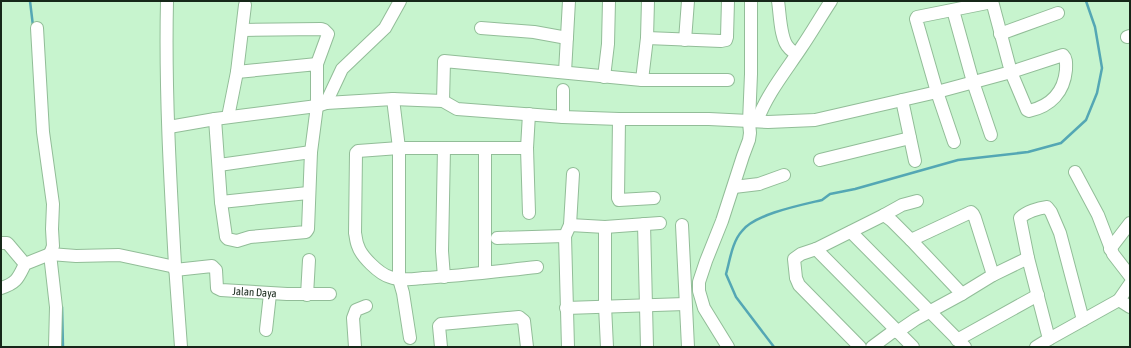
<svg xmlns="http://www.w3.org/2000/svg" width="1131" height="348" font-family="'Asap Condensed',sans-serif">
  <rect width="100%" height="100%" fill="#c7f4ce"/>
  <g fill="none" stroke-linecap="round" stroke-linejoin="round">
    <g stroke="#54a7b4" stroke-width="2.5">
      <polyline points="30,1 33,26"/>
      <polyline points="62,307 63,347"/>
      <path d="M774,347L736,297L726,274C730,260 732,242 742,231C755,214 801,205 822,200L830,194L855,189L958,160L1028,152L1061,143L1086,120L1097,93L1102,68L1095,27L1086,1"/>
    </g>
    <defs>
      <g id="minor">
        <path d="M167,1C165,89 170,177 175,265C177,292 179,320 181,347"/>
        <path d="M778,1C780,13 780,40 789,48C791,51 794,52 797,53"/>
        <polyline points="953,10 973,82 991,135"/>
        <polyline points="37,28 43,132 53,204 52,229 53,246 50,254 56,307 55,347"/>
        <polyline points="481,28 534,32 567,38"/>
        <polyline points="243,30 321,29 324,30 328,34 317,64"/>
        <polyline points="1000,34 1058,13"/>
        <polyline points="1127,37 1130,36"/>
        <polyline points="647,38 721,41 726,40 727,37 728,1"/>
        <polyline points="685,40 688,1"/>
        <polyline points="565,72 569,1"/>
        <polyline points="604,77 608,44 609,1"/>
        <polyline points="642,80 647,38 648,1"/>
        <polyline points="393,99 399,148 399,279 403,293 410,338"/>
        <polyline points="902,100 915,161"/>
        <polyline points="443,101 444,61 642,80 728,80"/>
        <polyline points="326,103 342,69 385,28 400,1"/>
        <path d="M529,114L527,148H399L358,151L356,153L355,233C356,237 356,242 358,246C361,256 379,274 390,277C400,281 413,279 423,278C461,276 499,271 537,267"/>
        <polyline points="228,117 237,72 245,5"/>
        <polyline points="563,117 563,90"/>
        <polyline points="215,119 221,202 226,237 228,239 237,241 250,237 306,232 308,229 311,152 317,106 317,64 237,72"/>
        <polyline points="619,119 618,198 619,200 654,198"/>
        <path d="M757,121C767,94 785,72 801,48C812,32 821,16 831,1"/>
        <path d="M169,127L215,119L317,106L326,103L393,99L443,101L457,109L563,117L619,119H709L768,122L815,120L937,92L1011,72L1063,55C1067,59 1066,64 1066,70C1064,92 1051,106 1029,111L1027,110L1011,72L992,1"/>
        <polyline points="954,142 937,92 916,19 917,17 992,2"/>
        <polyline points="444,148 442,251 444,277"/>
        <polyline points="527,148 529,213"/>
        <polyline points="485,149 485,272"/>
        <polyline points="820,160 910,138"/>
        <polyline points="219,165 311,152"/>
        <polyline points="1075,172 1098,215 1113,254 1130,276"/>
        <polyline points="734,187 759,184 784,175"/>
        <polyline points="221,202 308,193"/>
        <polyline points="884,215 902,205 917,201"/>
        <polyline points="644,224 647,347"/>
        <polyline points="570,225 605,227 660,223"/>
        <polyline points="682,225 688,347"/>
        <polyline points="605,227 605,306 607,347"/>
        <polyline points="851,232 965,347"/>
        <polyline points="497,238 565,236"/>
        <polyline points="1,243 7,243 9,245 25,264"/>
        <polyline points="816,249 913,347"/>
        <polyline points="1110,249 1130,223"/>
        <path d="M1028,258L1020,218C1026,212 1038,208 1047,207L1051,212L1060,233L1083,320"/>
        <path id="s1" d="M175,270L212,266L216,270L217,288L221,290L287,294H330"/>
        <path d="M1,288C17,283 18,278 25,264L50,254L76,256L119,255L175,267"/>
        <polyline points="962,294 911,240 971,212 973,214 975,218 993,275"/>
        <polyline points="307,295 309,260"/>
        <polyline points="1119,300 1130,284"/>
        <polyline points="566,308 685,304"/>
        <polyline points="266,330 270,294"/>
        <polyline points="897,332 916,319 962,294 993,275 1028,258 1049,339 1036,347"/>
        <polyline points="1049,339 1119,300 1130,307"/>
        <polyline points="957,340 1038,295"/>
        <polyline points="355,347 353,318 356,310 366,306"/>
        <polyline points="441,347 439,326 441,324 519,317 524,321 527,347"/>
        <polyline points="568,347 565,236 570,225 573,174"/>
        <polyline points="728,347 704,308 699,291 699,282 706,261 722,221 743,156 749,140 750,133 749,122 751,74 751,1"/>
        <polyline points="860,347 799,285 796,278 794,259 801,254 816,249 884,215 892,221 911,240"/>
        <polyline points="872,347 895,330"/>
      </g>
    </defs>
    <use href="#minor" stroke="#92bd98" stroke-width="14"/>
    <use href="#minor" stroke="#fff" stroke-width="12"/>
  </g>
  <g text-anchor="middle" stroke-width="4" stroke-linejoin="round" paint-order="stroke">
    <g font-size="11" fill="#162719" stroke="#fff">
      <text dy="4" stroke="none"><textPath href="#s1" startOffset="99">Jalan Daya</textPath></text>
    </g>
  </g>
  <rect width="1131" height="348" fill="none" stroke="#162719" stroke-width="4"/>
</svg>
